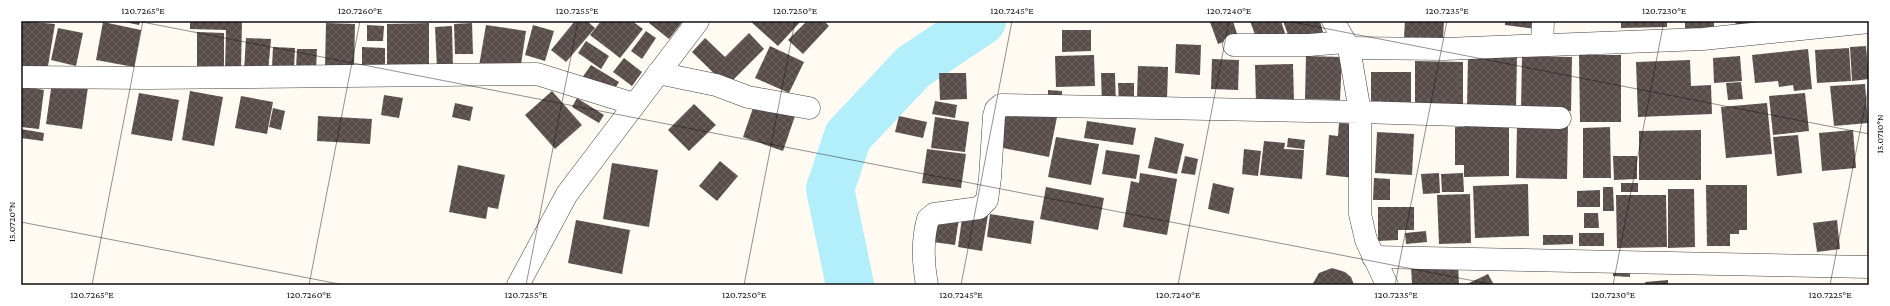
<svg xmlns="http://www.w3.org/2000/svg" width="1890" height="306" font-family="'Crimson Pro',serif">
  <defs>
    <pattern id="building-cross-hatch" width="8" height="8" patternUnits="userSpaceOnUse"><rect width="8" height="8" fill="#594d4b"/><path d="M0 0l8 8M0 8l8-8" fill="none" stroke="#6c6261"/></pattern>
  </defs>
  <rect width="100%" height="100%" fill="#fffaf2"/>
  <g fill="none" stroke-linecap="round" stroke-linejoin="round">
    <polyline stroke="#b2effb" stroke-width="48" points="850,285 830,189 848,136 913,67 982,21"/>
  </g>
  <g fill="url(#building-cross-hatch)">
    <polygon points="21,21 55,24 47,72 21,68"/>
    <polygon points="120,21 140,21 139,25"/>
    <polygon points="190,21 242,21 241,70 225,70 226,30 190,29"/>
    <polygon points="575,21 587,21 595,28 566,62 551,50"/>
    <polygon points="601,21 632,21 643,29 620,58 590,35"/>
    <polygon points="651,21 683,21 669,39 649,23"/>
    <polygon points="750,21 801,21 778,46"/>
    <polygon points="807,21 824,21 829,26 803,54 788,40"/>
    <polygon points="1214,21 1233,21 1238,37 1218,44 1210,22"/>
    <polygon points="1250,21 1281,21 1285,33 1258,43"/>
    <polygon points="1283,21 1320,21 1323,32 1291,43"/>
    <polygon points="1405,21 1444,21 1443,38 1404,37"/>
    <polygon points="1505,21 1537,21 1537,29 1505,25"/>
    <polygon points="1621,21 1667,21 1667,27 1621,28"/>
    <rect x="1685" y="21" width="29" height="11"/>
    <polygon points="1735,21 1760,21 1761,29 1737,32"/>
    <polygon points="103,22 141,30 134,67 96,60"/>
    <polygon points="326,23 355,24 354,67 325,66"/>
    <polygon points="429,23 429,74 387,74 387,24"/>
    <polygon points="472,23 473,54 455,54 454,24"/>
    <polygon points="367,25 384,26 383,41 367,41"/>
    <polygon points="486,25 526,31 520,71 479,66"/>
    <polygon points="533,25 554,31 545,61 525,55"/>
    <polygon points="452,26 453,68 437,69 435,27"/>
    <polygon points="58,28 83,33 76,66 51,60"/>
    <polygon points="1062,30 1091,30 1091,51 1062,52"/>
    <polygon points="646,31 656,38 642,59 631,51"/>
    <polygon points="197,32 224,33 224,67 197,67"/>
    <polygon points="749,33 764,49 727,86 692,52 705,38 725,57"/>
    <polygon points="246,38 271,39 268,72 244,71"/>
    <polygon points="586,41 609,56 601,69 578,53"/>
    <polygon points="1176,44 1201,45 1200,75 1175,73"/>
    <polygon points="770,46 804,62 789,93 755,78"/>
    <polygon points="1866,46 1869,79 1852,81 1850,47"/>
    <polygon points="273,47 295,48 294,68 272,67"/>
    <polygon points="362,47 385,48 385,72 362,72"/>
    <polygon points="1849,48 1851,81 1817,83 1815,50"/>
    <polygon points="297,49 317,49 316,70 296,69"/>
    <polygon points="1808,49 1812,89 1794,91 1793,85 1779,87 1778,81 1755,83 1752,55"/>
    <polygon points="1094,55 1095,86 1056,87 1055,56"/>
    <polygon points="1468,55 1517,56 1516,108 1467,107"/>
    <polygon points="1579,55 1621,55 1621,122 1580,122"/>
    <polygon points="1306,56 1342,57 1340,100 1305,99"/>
    <polygon points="1522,56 1572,57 1571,111 1521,110"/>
    <polygon points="1740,56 1742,81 1714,83 1713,58"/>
    <polygon points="624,58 642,72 632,86 613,72"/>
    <polygon points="1212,59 1239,60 1238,90 1211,89"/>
    <polygon points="1690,60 1691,86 1711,85 1712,114 1638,117 1636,62"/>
    <polygon points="1415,61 1463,62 1463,108 1415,108"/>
    <polygon points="1293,64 1294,102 1256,103 1255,65"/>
    <polygon points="591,65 619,82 610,96 582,78"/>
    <polygon points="1138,66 1168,67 1167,99 1137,97"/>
    <polygon points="1371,72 1411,72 1411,109 1371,108"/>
    <polygon points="939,73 966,73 967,99 940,100"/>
    <polygon points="1101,73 1115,73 1116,106 1102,106"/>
    <polygon points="52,82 88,87 82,129 46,124"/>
    <polygon points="1741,82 1743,99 1728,100 1726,83"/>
    <polygon points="1118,83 1134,83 1134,102 1119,102"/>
    <polygon points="1865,84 1868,123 1834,126 1830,86"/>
    <polygon points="21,86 44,90 39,129 21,127"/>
    <polygon points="1048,90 1062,91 1062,102 1048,100"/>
    <polygon points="190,91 223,97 214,146 182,140"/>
    <polygon points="552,91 582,125 555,149 525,115"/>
    <polygon points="139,93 179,100 172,141 131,134"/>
    <polygon points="1805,93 1809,131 1773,135 1769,96"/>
    <polygon points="384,95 403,98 399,118 381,115"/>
    <polygon points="241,96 273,102 267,134 235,128"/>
    <polygon points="577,98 604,115 599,123 572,107"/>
    <polygon points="935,101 957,105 955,118 932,114"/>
    <polygon points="755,102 795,116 783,151 743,137"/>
    <polygon points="455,103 473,107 470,121 452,117"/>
    <polygon points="1767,103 1772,154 1726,158 1721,107"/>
    <polygon points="694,104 716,125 689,151 668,130"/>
    <polygon points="1006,107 1057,117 1049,157 998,147"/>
    <polygon points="273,108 285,111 281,130 269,127"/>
    <polygon points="318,116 372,119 370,144 317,141"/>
    <polygon points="899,116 927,122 923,138 895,132"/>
    <polygon points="935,117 969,122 965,152 931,148"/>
    <polygon points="1087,121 1136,128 1133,145 1084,138"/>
    <polygon points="1509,122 1509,176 1464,177 1464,165 1455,165 1455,127 1464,127 1464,123"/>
    <polygon points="1339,123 1359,124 1355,178 1326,175 1329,135 1338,136"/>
    <polygon points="1517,124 1568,124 1567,179 1516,178"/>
    <polygon points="1610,127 1611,178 1583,178 1583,128"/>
    <polygon points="21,129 44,133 43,141 21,138"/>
    <polygon points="1701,130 1701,180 1639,180 1639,131"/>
    <polygon points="1853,130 1856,168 1822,171 1819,133"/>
    <polygon points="1377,132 1414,134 1412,175 1375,173"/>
    <polygon points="1798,135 1802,173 1777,176 1773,137"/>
    <polygon points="1056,137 1099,144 1091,185 1048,177"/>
    <polygon points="1155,137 1184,144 1177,174 1148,168"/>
    <polygon points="1288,138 1305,140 1304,149 1287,147"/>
    <polygon points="1264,141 1285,143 1284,149 1304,150 1302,179 1260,175"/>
    <polygon points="927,149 966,154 961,188 922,183"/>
    <polygon points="1244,149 1261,151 1258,176 1242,174"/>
    <polygon points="1106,150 1140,155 1136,179 1102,174"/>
    <polygon points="1185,156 1198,159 1195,175 1181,173"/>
    <polygon points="1613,156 1637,156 1637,179 1614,180"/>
    <polygon points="720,161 738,176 717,201 699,186"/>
    <polygon points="612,163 658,170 649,227 603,219"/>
    <polygon points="458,165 505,175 498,209 488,207 486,219 449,212"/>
    <polygon points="1140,173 1177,179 1167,235 1123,227 1131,181 1139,183"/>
    <polygon points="1439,173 1440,193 1423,194 1421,174"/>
    <polygon points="1463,173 1464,192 1442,192 1441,174"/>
    <polygon points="1374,178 1390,179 1390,200 1373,200"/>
    <polygon points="1213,183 1234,188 1229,214 1208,209"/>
    <rect x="1621" y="183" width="17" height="9"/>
    <polygon points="1528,184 1529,236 1475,238 1473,186"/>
    <polygon points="1706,185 1747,185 1747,230 1739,230 1739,234 1730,234 1730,246 1707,246"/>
    <polygon points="1046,187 1104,198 1098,230 1040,219"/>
    <polygon points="1603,187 1613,187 1614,211 1603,211"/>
    <polygon points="1668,189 1694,189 1695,247 1668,248"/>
    <polygon points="1600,190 1600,207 1577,207 1577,191"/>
    <polygon points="1470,194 1471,243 1439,244 1437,195"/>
    <polygon points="1616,195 1666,195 1667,247 1617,248"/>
    <polygon points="1378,207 1414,207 1414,230 1398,230 1398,240 1378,241"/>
    <polygon points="963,211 988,215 982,251 958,247"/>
    <polygon points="1584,213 1598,213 1599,228 1584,228"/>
    <polygon points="990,214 1034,221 1031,244 987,237"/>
    <polygon points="937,215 959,218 955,245 933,242"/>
    <polygon points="576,220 630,230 622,274 568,263"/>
    <polygon points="1837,220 1840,249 1817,252 1813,223"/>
    <polygon points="1426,231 1427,242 1406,244 1405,233"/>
    <rect x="1579" y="233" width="25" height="13"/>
    <polygon points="1543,235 1573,235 1573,244 1543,245"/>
    <polygon points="1458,263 1459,285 1412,285 1411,265"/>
    <polygon points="1613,266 1630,266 1630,277 1613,276"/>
    <polygon points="1332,268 1345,272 1351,277 1354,285 1312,285 1319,273"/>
    <polygon points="1488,274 1494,285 1465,285"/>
    <polygon points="1668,280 1668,285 1646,285 1645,282"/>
  </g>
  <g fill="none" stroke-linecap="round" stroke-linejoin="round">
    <defs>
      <g id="minor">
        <polyline points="1333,21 1349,48 1360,112 1560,118"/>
        <polyline points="1234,45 1309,45 1345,42"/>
        <polyline points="1542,45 1543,21"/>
        <polyline points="1349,48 1445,49 1703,39 1869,22"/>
        <polyline points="658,73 716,85 748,97 809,108"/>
        <polyline points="21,77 149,78 537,74 634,104"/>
        <polyline points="1373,257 1869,267"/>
        <polyline points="518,285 567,194 698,21"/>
        <path d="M927,285C923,263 922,240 928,219L934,214L979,208L987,200L990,178L994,116L996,109L1001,105L1360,112V214L1366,240L1387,285"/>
      </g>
    </defs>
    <use href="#minor" stroke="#424242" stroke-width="23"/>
    <use href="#minor" stroke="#fff" stroke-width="22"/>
  </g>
  <path fill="none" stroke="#0f0f0f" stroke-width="1" stroke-opacity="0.45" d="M137,21L1495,285M1287,21L1869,134M21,222L344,285M92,285L143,21M309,285L360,21M526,285L578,21M744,285L795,21M961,285L1012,21M1178,285L1229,21M1395,285L1447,21M1613,285L1664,21M1830,285L1869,85"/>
  <rect width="1890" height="306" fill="none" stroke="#ffffff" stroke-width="44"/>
  <rect x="22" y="22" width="1846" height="262" fill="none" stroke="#0f0f0f" stroke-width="1.5"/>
  <g font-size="10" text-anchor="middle" fill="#0f0f0f">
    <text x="143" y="14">120.7265°E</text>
    <text x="360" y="14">120.7260°E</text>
    <text x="577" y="14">120.7255°E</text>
    <text x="795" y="14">120.7250°E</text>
    <text x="1012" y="14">120.7245°E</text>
    <text x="1229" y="14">120.7240°E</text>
    <text x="1447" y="14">120.7235°E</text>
    <text x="1664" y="14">120.7230°E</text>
    <text transform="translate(1879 134) rotate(-90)" y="4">15.0710°N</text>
    <text transform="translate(11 222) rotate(-90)" y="4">15.0720°N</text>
    <text x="92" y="298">120.7265°E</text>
    <text x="309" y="298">120.7260°E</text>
    <text x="526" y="298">120.7255°E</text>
    <text x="744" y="298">120.7250°E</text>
    <text x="961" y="298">120.7245°E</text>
    <text x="1178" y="298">120.7240°E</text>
    <text x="1396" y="298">120.7235°E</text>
    <text x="1613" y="298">120.7230°E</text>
    <text x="1830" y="298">120.7225°E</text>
  </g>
</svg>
